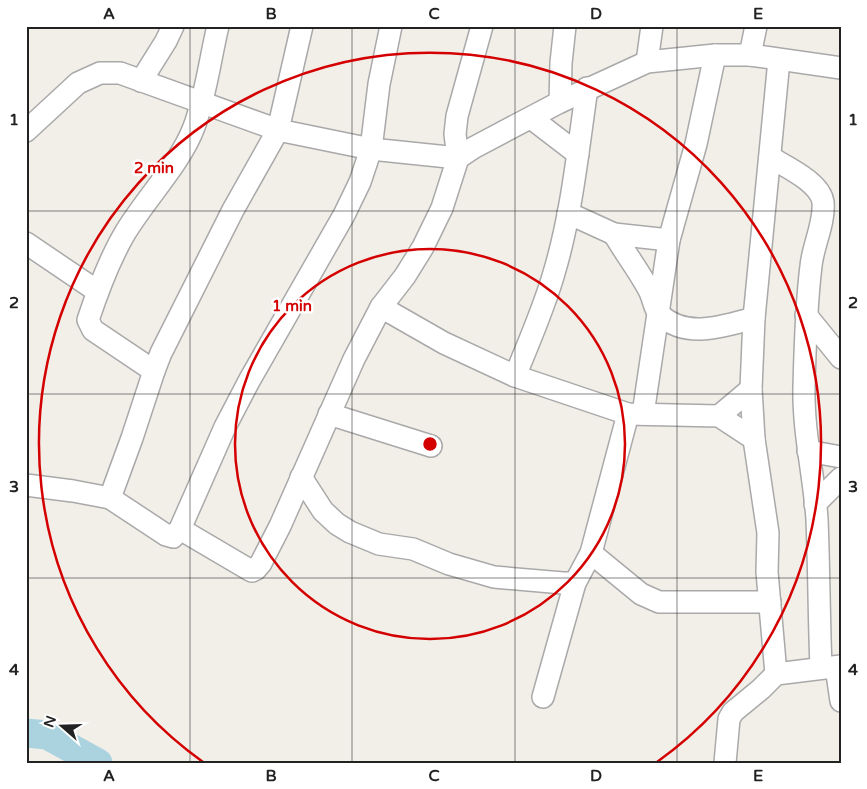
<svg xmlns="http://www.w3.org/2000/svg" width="867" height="789" font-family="'Varela Round',sans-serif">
  <rect width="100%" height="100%" fill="#f2efe9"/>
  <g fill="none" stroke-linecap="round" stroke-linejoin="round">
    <polyline stroke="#aad3df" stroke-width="29" points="26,733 47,735 98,763"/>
    <defs>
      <g id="minor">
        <polyline points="302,26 278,130 233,210 161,353 154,371 132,438 110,498 166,535 173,537 180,529 225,427 249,381 344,215 360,182 371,149 379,84 391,26"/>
        <polyline points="750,55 756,26"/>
        <polyline points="647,62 652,26"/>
        <polyline points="141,81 166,41 173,26"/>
        <polyline points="560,102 561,63 565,26"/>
        <polyline points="531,118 578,154"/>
        <polyline points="26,131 78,83 100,73 120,73 278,130 371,149 458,158 473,148 560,102 647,62 715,55 750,55 841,68"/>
        <path d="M770,157C786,167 820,182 823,202C825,223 813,245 811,266C806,306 805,347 804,387C803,432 814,475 817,519C819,569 819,618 821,668"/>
        <polyline points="568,213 614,234 669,240"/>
        <path d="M614,234C625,253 639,271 649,290C653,297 654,308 659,314C686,340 724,326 754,318"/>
        <polyline points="26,243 97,291"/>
        <polyline points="381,307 444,343 515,376 628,414 719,416 754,439"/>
        <polyline points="806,315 841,358"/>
        <path d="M154,371L93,330L88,320C98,290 109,260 125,233C146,198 180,164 194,127C206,95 210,59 218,26"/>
        <path d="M515,376C529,342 544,308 554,273C572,213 578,149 587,88"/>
        <polyline points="329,414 431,446"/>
        <polyline points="643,414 669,240 696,144 715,55"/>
        <polyline points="719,416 751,389"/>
        <polyline points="808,451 841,457"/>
        <polyline points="301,477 323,511 337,524 350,532 379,544 413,549 449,564 494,577 563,583 575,583"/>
        <polyline points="26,485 73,491 110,498"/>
        <polyline points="815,504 841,478"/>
        <polyline points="180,529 248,569 252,571 256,569 261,563 280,526 354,359 381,307 405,276 423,247 442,208 458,158 455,134 457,116 482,26"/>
        <polyline points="591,553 641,594 659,602 770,602"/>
        <polyline points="836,667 841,701"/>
        <polyline points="776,674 767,572 768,533 754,439 751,389 754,318 779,60"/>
        <polyline points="543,697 575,583 591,553 628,414"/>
        <polyline points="725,763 729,719 733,712 761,689 776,674 841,666"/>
      </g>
    </defs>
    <use href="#minor" stroke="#a9a9a9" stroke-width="24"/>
    <use href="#minor" stroke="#fff" stroke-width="21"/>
  </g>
  <path fill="none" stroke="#222" stroke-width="1" stroke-opacity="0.55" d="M190,26V763M352,26V763M515,26V763M677,26V763M26,211H841M26,394H841M26,578H841"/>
  <g fill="none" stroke="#d40000" stroke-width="2.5">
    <circle cx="430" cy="444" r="195"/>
    <path d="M203 762A391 391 0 1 1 657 762"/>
  </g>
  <circle cx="430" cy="444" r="8" fill="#d40000" stroke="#fff" stroke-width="2.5"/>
  <g font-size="15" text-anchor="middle" font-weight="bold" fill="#d40000" stroke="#fff" stroke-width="5" stroke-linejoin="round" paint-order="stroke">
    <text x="154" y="173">2 min</text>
    <text x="292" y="311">1 min</text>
  </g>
  <rect width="867" height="789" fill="none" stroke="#ffffff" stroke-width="55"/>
  <g transform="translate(62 726) rotate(290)" stroke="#ffffff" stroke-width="4" paint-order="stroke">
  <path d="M0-4L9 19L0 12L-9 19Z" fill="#222222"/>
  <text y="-8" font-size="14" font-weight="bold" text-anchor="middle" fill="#222222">N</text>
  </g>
  <rect x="28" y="28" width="812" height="734" fill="none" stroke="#222" stroke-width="2"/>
  <g font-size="16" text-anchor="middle" font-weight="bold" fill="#222">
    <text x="109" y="19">A</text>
    <text x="271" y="19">B</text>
    <text x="434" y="19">C</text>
    <text x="596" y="19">D</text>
    <text x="758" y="19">E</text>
    <text x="14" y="125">1</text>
    <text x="853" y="125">1</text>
    <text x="14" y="308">2</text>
    <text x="853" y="308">2</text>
    <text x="14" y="492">3</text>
    <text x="853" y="492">3</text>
    <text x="14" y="675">4</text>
    <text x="853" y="675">4</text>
    <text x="109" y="781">A</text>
    <text x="271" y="781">B</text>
    <text x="434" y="781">C</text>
    <text x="596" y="781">D</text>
    <text x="758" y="781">E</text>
  </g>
</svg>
